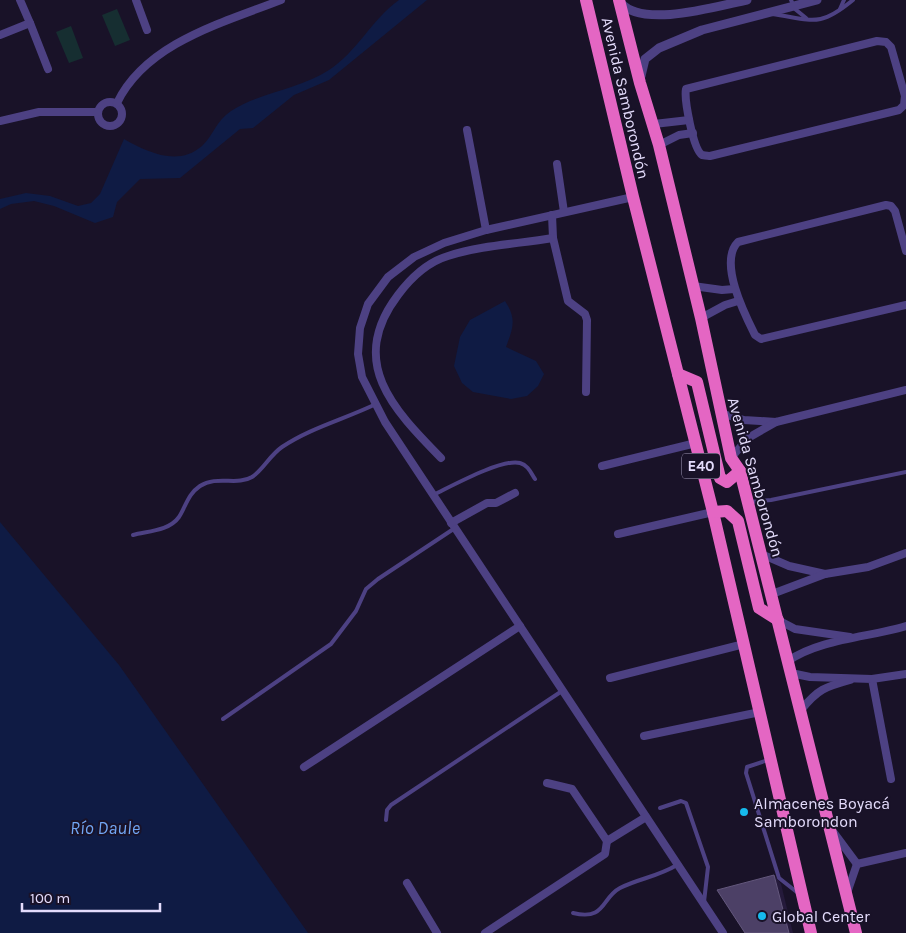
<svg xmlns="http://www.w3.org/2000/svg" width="906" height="933" font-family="Karla,sans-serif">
  <rect width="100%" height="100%" fill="#191228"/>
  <g fill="#162e31">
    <polygon points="117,9 130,40 115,46 102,15"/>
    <polygon points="71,26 83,58 69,63 56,32"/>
  </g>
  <g fill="#0f1b44">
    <path d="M399,0H427L329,80L294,95L253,128L240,129L180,178L140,179L117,202L113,217L95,223L54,206L34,201L11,204L0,209V199L26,193L50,196L78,206L91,203L100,194L124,139C147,152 178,167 202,146C213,136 216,121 231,111C261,92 300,89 329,70C357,52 372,19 399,0Z"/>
    <path d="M505,301C517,319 513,328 506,347L536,361L544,374L538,386L527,396L511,399L473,392L462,383L454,366L460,337L470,320Z"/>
    <polygon points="0,522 119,665 308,933 0,933"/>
  </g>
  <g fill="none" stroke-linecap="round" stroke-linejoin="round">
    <g stroke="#4d4183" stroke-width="4">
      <polyline points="791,0 795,9 806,18"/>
      <polyline points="840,9 844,0"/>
      <path d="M772,14C813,20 819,28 853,0"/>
      <path d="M433,495C450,487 502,458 520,463C528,465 531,473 535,479"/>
      <polyline points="750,502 771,500 906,472"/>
      <path d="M133,535C148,531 169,531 179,517C186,506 188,494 200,486C217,475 237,486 252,477C263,470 270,455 282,447C310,428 345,419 376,404"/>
      <polyline points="223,719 331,644 356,611 366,589 378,579 455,528"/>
      <polyline points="768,760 747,767 746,773 779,878 798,893"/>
      <polyline points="660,808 681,801 686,803 708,867 704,902"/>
      <polyline points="386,820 387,810 391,805 562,691"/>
      <path d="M573,913C606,921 601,898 620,888C640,878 657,877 677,865"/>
    </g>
    <g stroke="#4d4183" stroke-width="8">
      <polyline points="136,0 147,30"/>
      <polyline points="30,23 48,69"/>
      <polyline points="0,35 30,23 20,0"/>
      <path d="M877,41L886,42L891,47L905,96L904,105L899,110L710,156C709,156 702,155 702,155C693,149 684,99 686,89Z"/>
      <circle cx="110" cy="114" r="12"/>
      <path d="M117,103C146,43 222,23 281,0"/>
      <polyline points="0,121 39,112 98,112"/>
      <polyline points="654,124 689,120"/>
      <polyline points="467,130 486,230"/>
      <polyline points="659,145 679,135 693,133"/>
      <polyline points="557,164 564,212"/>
      <polyline points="633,197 486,230 444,243 414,257 388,277 368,304 360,328 358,354 362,377 385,422 723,933"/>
      <polyline points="552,215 553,238 568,301 585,314 587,320 586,392"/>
      <path d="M906,251L895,211L891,206L886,205L738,242C718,262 745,315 755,335L761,339L906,305"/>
      <polyline points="693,286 722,290 734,289"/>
      <polyline points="701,318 725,305 738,301"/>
      <polyline points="720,413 744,420 776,422 906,390"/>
      <path d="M441,458C393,409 347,362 398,295C410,279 428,262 448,256C482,245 518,244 553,238"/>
      <polyline points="731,458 748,438 776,422"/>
      <polyline points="602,466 696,443"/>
      <polyline points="451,523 487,503 496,503 515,493"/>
      <polyline points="618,534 713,512"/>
      <polyline points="761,554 789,566 825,574"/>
      <polyline points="772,594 825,574 868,567 906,553"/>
      <polyline points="778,620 795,629 850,637"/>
      <path d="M788,661C819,639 870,637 906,626"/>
      <polyline points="791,673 810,677 872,679 891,779"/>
      <polyline points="610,678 744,644"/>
      <polyline points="872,679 906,674"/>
      <path d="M801,710C818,689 825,687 850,680"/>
      <polyline points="644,736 760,712"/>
      <polyline points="304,767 520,626"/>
      <polyline points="547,783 572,789 607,841 646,817"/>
      <polyline points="834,833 857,864"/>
      <polyline points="857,864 906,853"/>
      <polyline points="407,883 437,933"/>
      <polyline points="847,893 857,864"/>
      <polyline points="485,933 605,854 607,841"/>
    </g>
    <g stroke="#4d4183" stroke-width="9">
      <path d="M620,2C641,29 718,6 747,0"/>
      <polyline points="641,76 645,59 659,48 702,30 817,0"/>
    </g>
    <g stroke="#e466c3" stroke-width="12">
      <polyline points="586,0 633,197 713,512 811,933"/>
      <polyline points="619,0 640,83 659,145 701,318 731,458 740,471 856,933"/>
      <polyline points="678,374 697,382 720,478 727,482 740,471"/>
      <polyline points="713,512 727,511 738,521 759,608 778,620"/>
    </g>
  </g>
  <polygon fill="#251a3b" points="774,875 781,884 793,933 789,933"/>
  <polygon fill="#4c4066" stroke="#64587d" points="774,875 789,933 745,933 717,890"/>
  <g fill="#16baed" stroke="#191228" stroke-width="2">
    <circle cx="744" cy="812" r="5"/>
    <circle cx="762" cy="916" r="5"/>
  </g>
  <g text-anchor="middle" stroke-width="4" stroke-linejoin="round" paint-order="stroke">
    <rect fill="#191228" stroke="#a79fbc" stroke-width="1" x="682" y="453.5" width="38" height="25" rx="4"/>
    <g font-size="15" font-weight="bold" fill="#e4dcfc">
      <text x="701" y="471">E40</text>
    </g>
    <g font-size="16" fill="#e4dcfc" stroke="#191228">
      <text transform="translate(626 98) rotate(77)" y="6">Avenida Samborondón</text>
      <text transform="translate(756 477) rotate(74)" y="6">Avenida Samborondón</text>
    </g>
    <g font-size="16" fill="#e4dcfc" stroke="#191228" text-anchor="start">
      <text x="754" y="809">Almacenes Boyacá<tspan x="754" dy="18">Samborondon</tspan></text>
      <text x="772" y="922">Global Center</text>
    </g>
    <g font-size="18" font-style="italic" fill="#72a6f4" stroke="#191228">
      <text x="105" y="834">Río Daule</text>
    </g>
  </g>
  <path d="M22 903v8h138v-8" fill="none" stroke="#e4dcfc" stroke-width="2.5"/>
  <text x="30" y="903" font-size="15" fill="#e4dcfc" stroke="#191228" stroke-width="4" paint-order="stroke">100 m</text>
</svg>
